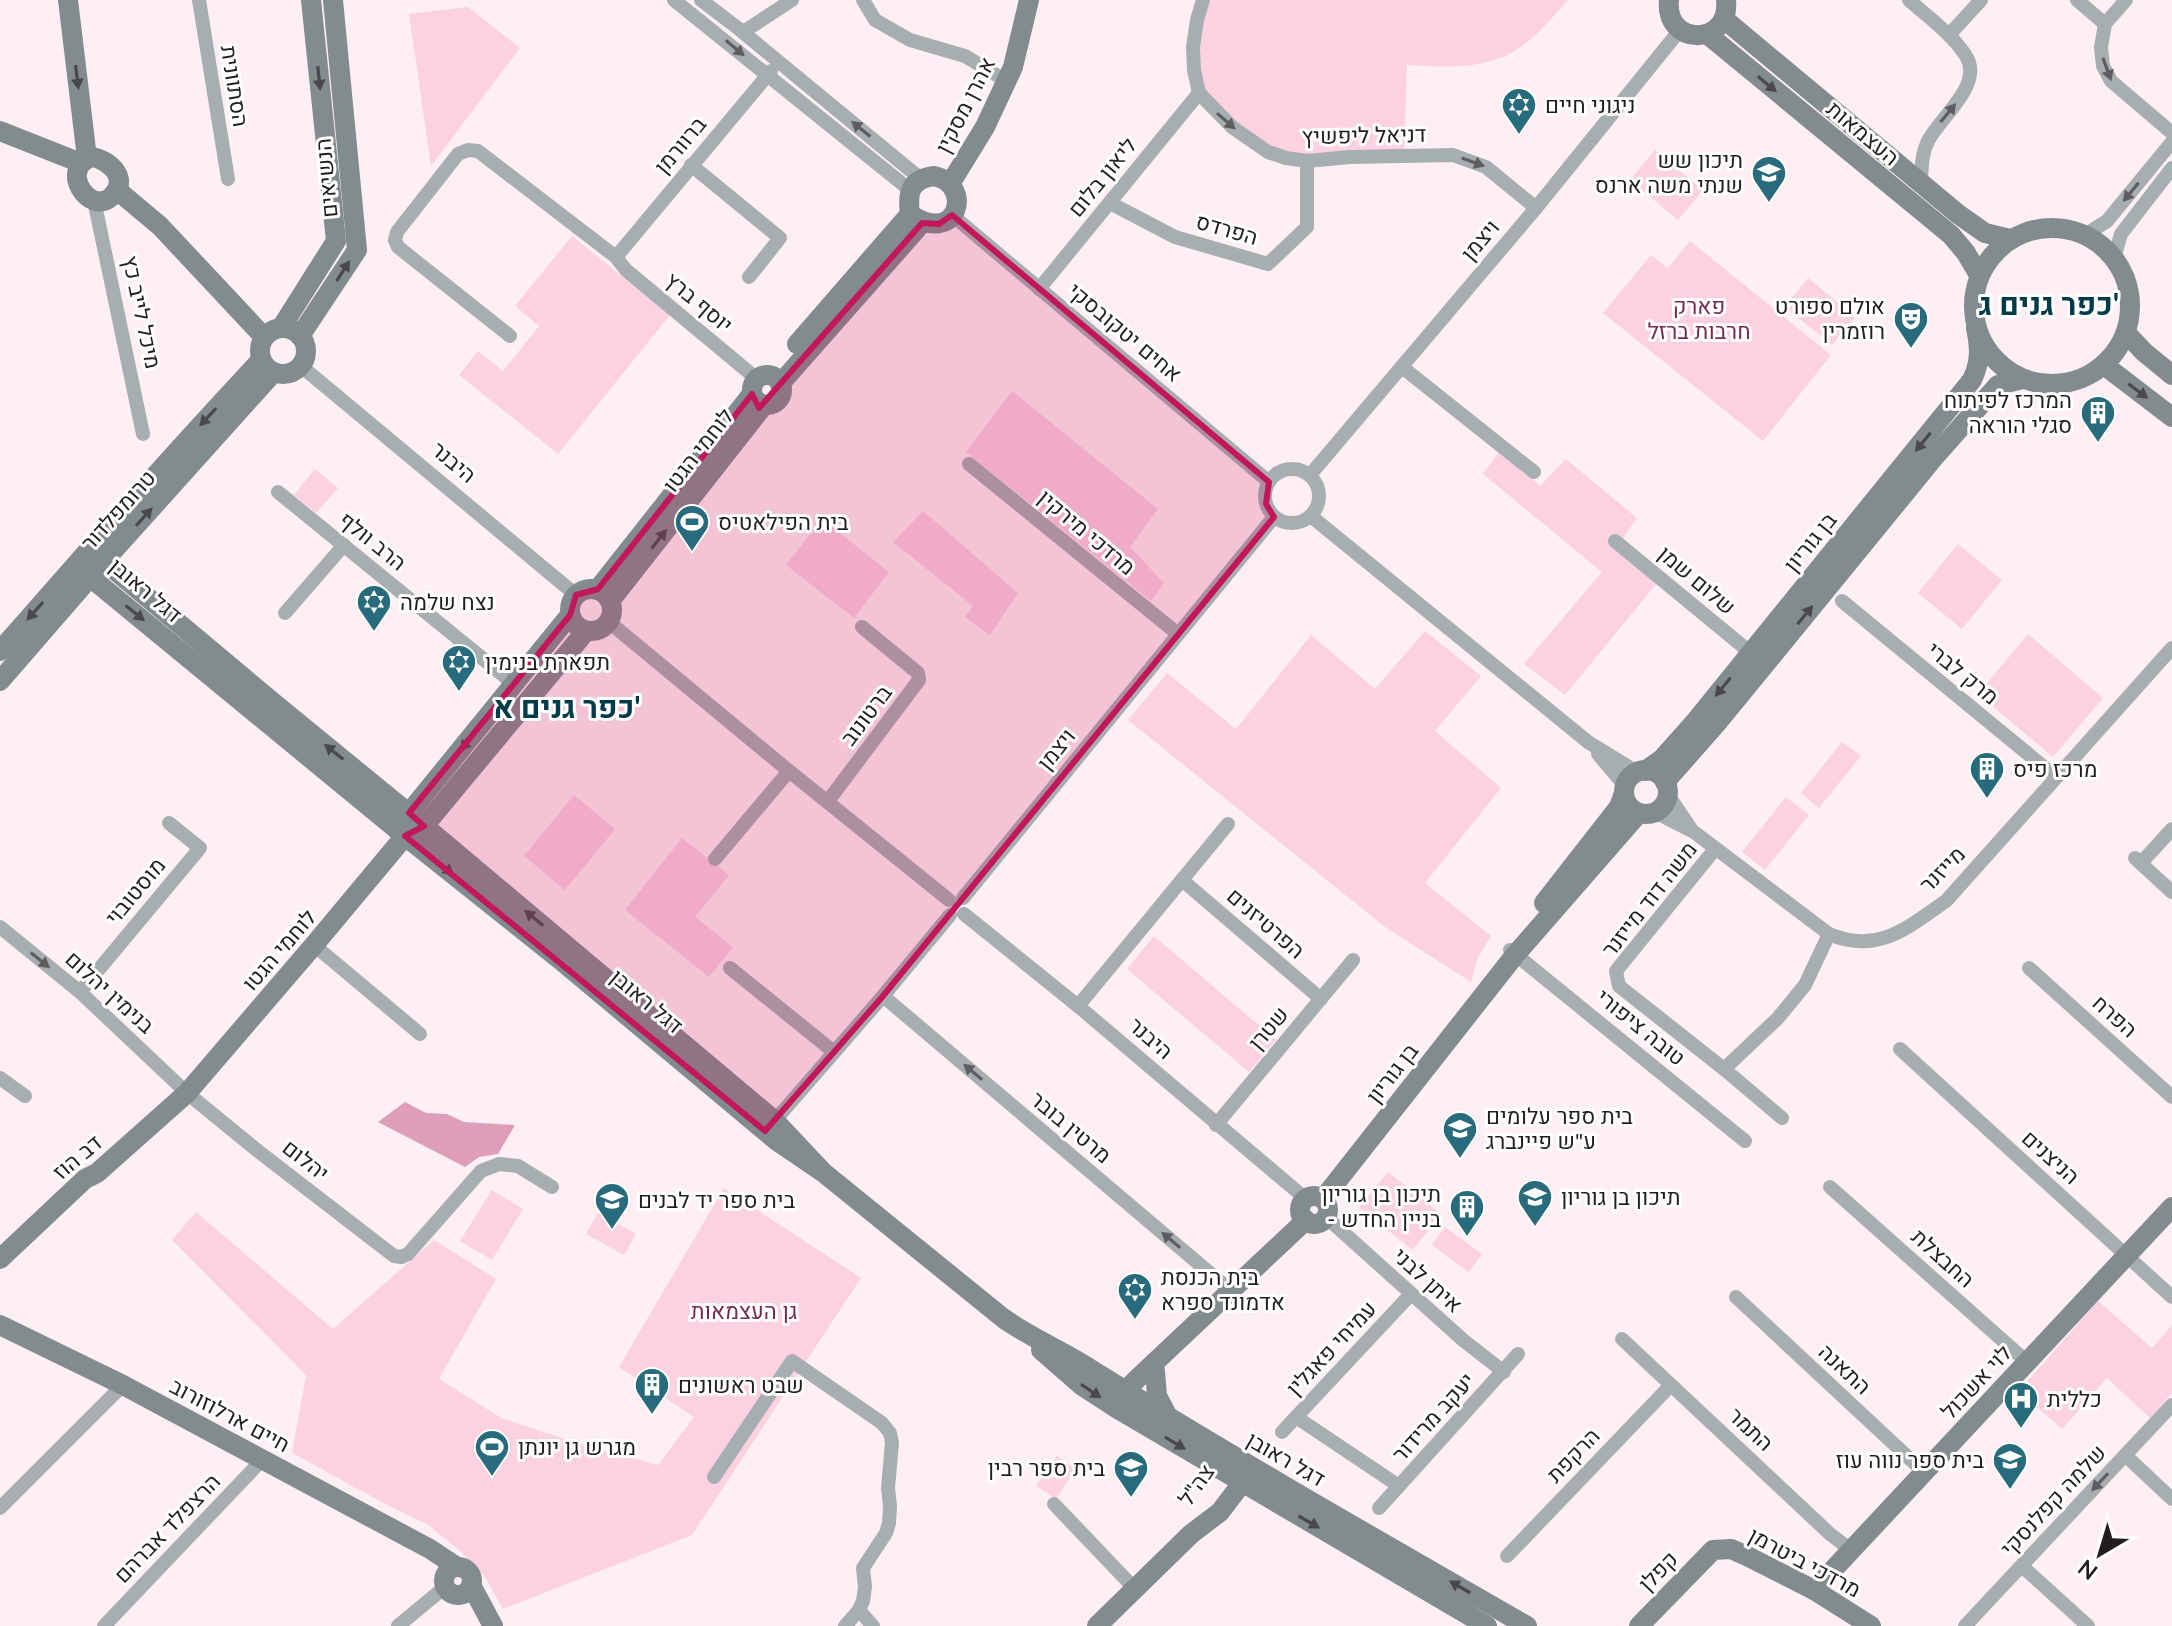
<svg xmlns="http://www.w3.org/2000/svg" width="2172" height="1626" font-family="Lato,Heebo,sans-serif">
  <rect width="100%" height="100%" fill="#feeff5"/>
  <g fill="#fcd1e1">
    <path d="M1203,0H1568C1551,19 1535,39 1513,52C1481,70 1442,67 1407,65L1404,156L1350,157L1268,152L1199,93L1193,47Z"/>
    <polygon points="468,7 520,48 431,166 409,14"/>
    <polygon points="1655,150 1703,190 1678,220 1630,180"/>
    <polygon points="572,236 670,315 558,454 459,375 478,351 503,371 539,326 515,306"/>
    <polygon points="1690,241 1831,355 1763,441 1603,313 1651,255 1668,268"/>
    <polygon points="1808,278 1855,317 1832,345 1785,307"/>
    <polygon points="1012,391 1158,509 1130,547 1164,583 1151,601 966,452"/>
    <polygon points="1499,452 1540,486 1566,459 1637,518 1615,550 1657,583 1565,695 1524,664 1602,572 1483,474"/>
    <polygon points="315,469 338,488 316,513 294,495"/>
    <polygon points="923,511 1018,593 990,635 965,617 973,606 893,542"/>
    <polygon points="822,519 889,572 854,618 786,565"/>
    <polygon points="1958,544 2002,580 1962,629 1918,593"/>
    <polygon points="1425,631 1481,676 1435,731 1501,788 1425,883 1491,936 1478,957 1471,982 1385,927 1128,720 1167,673 1236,729 1311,635 1375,689"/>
    <polygon points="2028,634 2103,698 2053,757 1978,694"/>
    <polygon points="1842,742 1861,756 1819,808 1801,793"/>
    <polygon points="574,795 615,829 565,890 524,856"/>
    <polygon points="1786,797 1809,815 1765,870 1742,852"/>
    <polygon points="682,838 729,875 695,917 733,947 709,977 625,910"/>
    <polygon points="1154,936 1276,1040 1249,1072 1127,969"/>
    <polygon points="1388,1172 1441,1214 1413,1250 1359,1208"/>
    <polygon points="724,1188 861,1278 692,1535 503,1609 484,1575 458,1549 427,1524 393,1508 292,1453 306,1375 172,1240 196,1212 333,1329 434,1240 496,1279 439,1379 501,1418 574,1442 658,1465 694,1417 619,1367"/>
    <polygon points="492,1190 523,1209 492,1260 460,1241"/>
    <polygon points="598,1213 636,1234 624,1255 586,1234"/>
    <polygon points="1445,1227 1482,1254 1469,1272 1432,1245"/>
    <polygon points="2098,1301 2152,1348 2172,1325 2172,1393 2150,1418 2107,1378 2062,1429 2019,1391"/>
    <polygon points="1057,1456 1076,1469 1056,1499 1036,1486"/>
  </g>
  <polygon fill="#de9eb8" points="405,1102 426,1113 447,1114 464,1122 515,1125 498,1154 479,1157 465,1167 378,1122"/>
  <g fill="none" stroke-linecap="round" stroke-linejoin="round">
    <g stroke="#a7aeb0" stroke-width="14">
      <polyline points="199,0 228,179"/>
      <polyline points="674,0 910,190"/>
      <polyline points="701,0 739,29 921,179"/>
      <polyline points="863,0 875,20 910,40 965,56 998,76"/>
      <polyline points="1203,0 1197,20 1193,47 1194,70 1199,93 1232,127 1268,152 1286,158 1307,161 1350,157 1453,155 1486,167 1536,208"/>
      <path d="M1909,0C1928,17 1952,34 1966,56C1984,85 1940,117 1928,141C1921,155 1922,168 1921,183"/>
      <polyline points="2077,0 2105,24"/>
      <polyline points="2126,0 2105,24 2101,47 2103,66 2111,81 2172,133"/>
      <polyline points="743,32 792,0"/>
      <polyline points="1949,35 1981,0"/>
      <polyline points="691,165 780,238 749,277"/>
      <polyline points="94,200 143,434"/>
      <polyline points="1110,203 1175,237 1268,264 1307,227 1307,161"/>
      <polyline points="952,215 1269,482"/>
      <polyline points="2085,235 2107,221 2172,142"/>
      <polyline points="616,257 771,71"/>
      <polyline points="2114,258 2121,234 2172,168"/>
      <polyline points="1039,289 1199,93"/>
      <polyline points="510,336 398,247 395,240 397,232 458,154 468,150 478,151 616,257 626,270 757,379"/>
      <polyline points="301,366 576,595"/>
      <polyline points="1402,367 1534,472"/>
      <polyline points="969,464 1178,634"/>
      <circle cx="1292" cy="496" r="27"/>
      <polyline points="1310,475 1536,208 1680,30"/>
      <polyline points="278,492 514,684"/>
      <polyline points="1312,517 1588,742 1637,772"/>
      <polyline points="1615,541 1751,653"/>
      <polyline points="1842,601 2056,777"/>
      <polyline points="285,613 344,545"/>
      <polyline points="609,622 789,771 949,900"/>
      <polyline points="1598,754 1625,786"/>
      <polyline points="1668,795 1691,829"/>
      <polyline points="828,801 919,680 918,673 862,627"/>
      <path d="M1655,812L1694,832L1829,934C1878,955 1908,927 1946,901L2172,648"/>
      <polyline points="1715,849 1616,971 1619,986 1724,1069 1782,1118"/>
      <polyline points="2135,858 2172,892"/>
      <polyline points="715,859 789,771"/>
      <polyline points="2141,863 2172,829"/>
      <polyline points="1182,880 1321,999"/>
      <polyline points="963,898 1274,517"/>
      <polyline points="964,914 1078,1006 1306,1199"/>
      <polyline points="0,927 80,992 187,1093 258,1151 394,1256 401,1257 408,1254 481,1171 499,1164 518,1166 552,1187"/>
      <polyline points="314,945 420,1034"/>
      <polyline points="1510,950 1745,1141"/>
      <polyline points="730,968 834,1052"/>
      <polyline points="2029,968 2172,1097"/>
      <polyline points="80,992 200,848 169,823"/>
      <polyline points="883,996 1231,1291"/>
      <polyline points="1078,1006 1228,824"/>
      <polyline points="1900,1049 2172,1297"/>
      <polyline points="1724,1069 1778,1018 1805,985 1829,934"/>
      <polyline points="0,1078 25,1096"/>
      <polyline points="771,1125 883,996 950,915"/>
      <polyline points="1216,1125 1353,960"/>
      <polyline points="1830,1187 2027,1362"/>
      <polyline points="1326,1217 1463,1340 1504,1372"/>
      <polyline points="1736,1297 1924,1472"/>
      <polyline points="1622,1339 1830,1534 1851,1550"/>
      <polyline points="1296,1417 1399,1486"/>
      <polyline points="1282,1432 1411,1294"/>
      <polyline points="2125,1455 2172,1499"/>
      <polyline points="714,1477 792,1361 882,1423 890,1433 892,1443 888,1488 890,1506 889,1523 886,1533 863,1568 865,1587 863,1601 859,1610 845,1626"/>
      <polyline points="1054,1504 1135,1589"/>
      <polyline points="0,1508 123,1385"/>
      <polyline points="1379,1508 1518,1354"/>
      <polyline points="1507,1556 1671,1385"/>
      <polyline points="2022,1566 2088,1626"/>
      <polyline points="859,1610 873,1626"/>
      <polyline points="104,1626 262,1460"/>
      <polyline points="398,1626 445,1587"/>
      <polyline points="1965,1626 2172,1405"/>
    </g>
    <g stroke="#828c8f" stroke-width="20">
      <polyline points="68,0 87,158"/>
      <path d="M1669,0C1664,47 1731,47 1726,0"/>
      <polyline points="1724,19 1958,214 1985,233 2010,239"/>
      <polyline points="1707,34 1951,235 1966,253 1979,275"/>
      <polyline points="0,131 81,163"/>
      <path d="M92,157C110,160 131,180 111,197C89,216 58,168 92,157Z"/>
      <path d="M934,176C975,185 957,247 910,214C907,193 910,179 934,176Z"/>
      <polyline points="950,184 985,127 1013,67 1029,0"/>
      <polyline points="117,190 160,226 264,337"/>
      <circle cx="2052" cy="306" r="78"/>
      <circle cx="283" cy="351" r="23"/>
      <polyline points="281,328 336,241 311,0"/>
      <polyline points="2126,333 2144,352 2172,375"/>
      <polyline points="300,336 357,250 333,0"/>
      <polyline points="797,344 910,214"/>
      <polyline points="2104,365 2172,417"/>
      <circle cx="767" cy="390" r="15"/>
      <polyline points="780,384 922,223"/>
      <circle cx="591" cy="610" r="21"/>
      <polyline points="598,589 752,394"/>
      <polyline points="610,601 764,405"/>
      <path d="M0,651C86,553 172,455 261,360"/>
      <polyline points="0,681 104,561 273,373"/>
      <circle cx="1646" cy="792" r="22"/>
      <path d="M1645,771L1662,759L1694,723L1972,380C1981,361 1980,348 1976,328"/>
      <polyline points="1665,782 1717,723 1936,455 1998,385 2023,379"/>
      <polyline points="407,824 409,813 570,615"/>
      <polyline points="1544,903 1619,807 1624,793"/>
      <path d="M824,1173L775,1121L424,826L275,704L104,561L82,558L90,577L405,836L563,962L777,1141L824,1173L1003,1318C1031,1338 1063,1351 1092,1370C1235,1459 1381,1542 1527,1626"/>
      <circle cx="1314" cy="1210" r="14"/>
      <polyline points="1323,1199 1515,955 1639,813"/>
      <polyline points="0,1259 85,1179 97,1173 187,1093 314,945 405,836 424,826 586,631"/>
      <polyline points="0,1325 123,1385 430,1549 457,1567"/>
      <polyline points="1041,1350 1081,1385 1121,1411 1487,1626"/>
      <polyline points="1155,1371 1157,1396 1168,1417"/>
      <polyline points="1122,1403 1125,1391 1138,1378 1306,1220"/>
      <circle cx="458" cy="1581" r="14"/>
      <polyline points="471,1585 493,1626"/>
      <polyline points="1814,1590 2172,1207"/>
      <polyline points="1097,1626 1191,1534 1220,1512 1242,1483 1244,1471"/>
      <polyline points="1639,1626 1713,1550 1731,1549 1747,1556 1814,1590 1871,1626"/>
    </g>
  </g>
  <defs><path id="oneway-solid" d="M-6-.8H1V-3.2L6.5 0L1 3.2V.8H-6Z" transform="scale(2)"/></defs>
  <g fill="#5e5e60">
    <use href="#oneway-solid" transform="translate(735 48) rotate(40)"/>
    <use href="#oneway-solid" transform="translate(2107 69) rotate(70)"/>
    <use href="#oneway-solid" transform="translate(1948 113) rotate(-51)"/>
    <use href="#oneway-solid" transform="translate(1226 121) rotate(41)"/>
    <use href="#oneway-solid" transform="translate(861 129) rotate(-141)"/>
    <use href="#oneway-solid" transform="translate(1473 162) rotate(20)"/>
    <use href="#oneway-solid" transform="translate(2131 192) rotate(129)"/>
    <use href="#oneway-solid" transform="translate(40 960) rotate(39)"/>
    <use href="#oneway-solid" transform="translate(973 1072) rotate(-140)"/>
    <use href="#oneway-solid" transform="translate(1171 1240) rotate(-140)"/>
    <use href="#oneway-solid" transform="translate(2100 1482) rotate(133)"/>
  </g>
  <g fill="#49494c">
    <use href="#oneway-solid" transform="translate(77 77) rotate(83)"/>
    <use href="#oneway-solid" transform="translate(319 78) rotate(84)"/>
    <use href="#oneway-solid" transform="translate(1767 84) rotate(40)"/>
    <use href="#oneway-solid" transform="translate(343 271) rotate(-57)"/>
    <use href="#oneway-solid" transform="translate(2138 391) rotate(37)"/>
    <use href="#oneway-solid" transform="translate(208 417) rotate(133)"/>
    <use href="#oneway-solid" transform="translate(1923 442) rotate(129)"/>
    <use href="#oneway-solid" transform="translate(144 517) rotate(-48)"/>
    <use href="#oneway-solid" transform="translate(659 539) rotate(-52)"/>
    <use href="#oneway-solid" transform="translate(35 611) rotate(132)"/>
    <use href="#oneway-solid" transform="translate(135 613) rotate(39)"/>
    <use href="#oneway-solid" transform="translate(1805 615) rotate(-51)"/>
    <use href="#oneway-solid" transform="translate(1723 687) rotate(129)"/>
    <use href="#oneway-solid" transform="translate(468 741) rotate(129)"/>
    <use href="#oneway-solid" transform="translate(334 752) rotate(-141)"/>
    <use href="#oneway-solid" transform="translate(444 867) rotate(39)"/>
    <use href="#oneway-solid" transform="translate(534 918) rotate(-140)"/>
    <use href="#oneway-solid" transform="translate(1091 1391) rotate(34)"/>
    <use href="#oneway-solid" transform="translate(1175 1443) rotate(31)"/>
    <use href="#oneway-solid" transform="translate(1309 1522) rotate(30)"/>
    <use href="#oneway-solid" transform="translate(1460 1587) rotate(-150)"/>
  </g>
  <path fill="#c2185b" fill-opacity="0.2" stroke="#c2185b" stroke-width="6" stroke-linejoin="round" d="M952,215L1269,482L1266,504L1274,517L883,996L765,1131L405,836L424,826L409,813L570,615L576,595L598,589L752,394L759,408L922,223L939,224Z"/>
  <defs>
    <symbol id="synagogue-pin" viewBox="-11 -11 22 30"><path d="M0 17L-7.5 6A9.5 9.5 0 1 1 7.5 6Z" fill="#286b7d" stroke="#fff"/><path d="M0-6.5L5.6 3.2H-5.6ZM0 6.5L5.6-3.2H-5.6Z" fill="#fff"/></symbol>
    <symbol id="school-pin" viewBox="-11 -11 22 30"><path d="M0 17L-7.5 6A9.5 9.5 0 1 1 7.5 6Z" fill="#286b7d" stroke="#fff"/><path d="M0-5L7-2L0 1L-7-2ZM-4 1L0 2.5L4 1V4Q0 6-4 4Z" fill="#fff"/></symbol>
    <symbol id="theatre-pin" viewBox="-11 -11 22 30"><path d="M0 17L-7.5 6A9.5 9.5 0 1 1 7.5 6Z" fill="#286b7d" stroke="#fff"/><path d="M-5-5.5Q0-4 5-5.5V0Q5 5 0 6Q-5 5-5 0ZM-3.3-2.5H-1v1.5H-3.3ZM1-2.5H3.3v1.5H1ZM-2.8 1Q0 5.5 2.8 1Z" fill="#fff"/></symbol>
    <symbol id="building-pin" viewBox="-11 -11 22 30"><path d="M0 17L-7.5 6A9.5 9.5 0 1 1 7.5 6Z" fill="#286b7d" stroke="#fff"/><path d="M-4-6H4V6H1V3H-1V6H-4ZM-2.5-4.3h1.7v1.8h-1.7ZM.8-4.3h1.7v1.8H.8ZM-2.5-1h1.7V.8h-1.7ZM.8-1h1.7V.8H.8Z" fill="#fff"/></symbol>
    <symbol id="stadium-pin" viewBox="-11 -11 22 30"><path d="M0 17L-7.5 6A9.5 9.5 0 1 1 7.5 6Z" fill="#286b7d" stroke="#fff"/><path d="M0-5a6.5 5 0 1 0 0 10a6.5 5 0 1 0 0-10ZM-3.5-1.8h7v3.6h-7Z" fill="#fff"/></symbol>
    <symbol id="hospital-pin" viewBox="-11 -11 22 30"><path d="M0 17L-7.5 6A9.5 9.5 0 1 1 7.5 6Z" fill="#286b7d" stroke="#fff"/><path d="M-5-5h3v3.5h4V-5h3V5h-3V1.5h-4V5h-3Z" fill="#fff"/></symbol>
  </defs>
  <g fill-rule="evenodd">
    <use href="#synagogue-pin" x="1499" y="85" width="40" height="54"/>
    <use href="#school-pin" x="1749" y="153" width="40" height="54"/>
    <use href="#theatre-pin" x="1891" y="299" width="40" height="54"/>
    <use href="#building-pin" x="2078" y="393" width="40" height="54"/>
    <use href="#stadium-pin" x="672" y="502" width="40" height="54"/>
    <use href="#synagogue-pin" x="354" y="582" width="40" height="54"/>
    <use href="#synagogue-pin" x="439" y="642" width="40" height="54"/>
    <use href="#building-pin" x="1967" y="749" width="40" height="54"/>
    <use href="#school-pin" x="1440" y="1109" width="40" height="54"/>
    <use href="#school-pin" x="1515" y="1177" width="40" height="54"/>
    <use href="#school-pin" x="592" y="1180" width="40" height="54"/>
    <use href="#building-pin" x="1447" y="1187" width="40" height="54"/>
    <use href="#synagogue-pin" x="1115" y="1270" width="40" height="54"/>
    <use href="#building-pin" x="632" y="1365" width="40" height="54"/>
    <use href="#hospital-pin" x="2001" y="1379" width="40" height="54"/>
    <use href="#stadium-pin" x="472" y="1427" width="40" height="54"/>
    <use href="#school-pin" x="1990" y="1440" width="40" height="54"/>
    <use href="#school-pin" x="1111" y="1448" width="40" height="54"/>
  </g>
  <g text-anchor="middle" stroke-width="6" stroke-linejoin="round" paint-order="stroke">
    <g font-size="22" fill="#231d1f" stroke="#fff">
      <text transform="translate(235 86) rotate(81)" y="8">הסתוונית</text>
      <text transform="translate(965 105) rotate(-63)" y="8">אהרן מסקין</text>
      <text transform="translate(1863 133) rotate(40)" y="8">העצמאות</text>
      <text transform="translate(1364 135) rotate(-1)" y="8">דניאל ליפשיץ</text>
      <text transform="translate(680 145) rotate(-50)" y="8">ברוורמן</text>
      <text transform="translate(1102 177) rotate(-51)" y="8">ליאון בלום</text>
      <text transform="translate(326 178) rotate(-95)" y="8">הנשיאים</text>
      <text transform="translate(1227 229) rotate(16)" y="8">הפרדס</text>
      <text transform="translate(1480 240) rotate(-50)" y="8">ויצמן</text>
      <text transform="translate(699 302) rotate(40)" y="8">יוסף ברץ</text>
      <text transform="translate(142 312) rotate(78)" y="8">מיכל לייב כץ</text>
      <text transform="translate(1125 332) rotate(40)" y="8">אחים יטקובסקי</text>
      <text transform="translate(698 450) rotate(-52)" y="8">לוחמי הגטו</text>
      <text transform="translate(454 462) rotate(40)" y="8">היבנר</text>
      <text transform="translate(118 510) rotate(-48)" y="8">טרומפלדור</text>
      <text transform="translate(1087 532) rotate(40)" y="8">מרדכי מירקין</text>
      <text transform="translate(373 541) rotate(39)" y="8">הרב וולף</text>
      <text transform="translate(1810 542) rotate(-51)" y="8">בן גוריון</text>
      <text transform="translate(1697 580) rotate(40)" y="8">שלום שמן</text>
      <text transform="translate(146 590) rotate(40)" y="8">דגל ראובן</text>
      <text transform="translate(1963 673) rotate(39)" y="8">מרק לברי</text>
      <text transform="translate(866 715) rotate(-53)" y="8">ברטונוב</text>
      <text transform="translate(1056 749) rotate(-51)" y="8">ויצמן</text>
      <text transform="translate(1942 869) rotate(-45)" y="8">מייזנר</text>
      <text transform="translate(135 891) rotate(-50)" y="8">מוסטובוי</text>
      <text transform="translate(1649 899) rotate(-52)" y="8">משה דוד מייזנר</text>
      <text transform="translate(1266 923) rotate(41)" y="8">הפרטיזנים</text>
      <text transform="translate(279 950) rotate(-49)" y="8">לוחמי הגטו</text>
      <text transform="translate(110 992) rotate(42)" y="8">בנימין יהלום</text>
      <text transform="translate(647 1001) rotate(40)" y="8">דגל ראובן</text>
      <text transform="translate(2115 1016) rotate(42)" y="8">הפרח</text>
      <text transform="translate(1641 1027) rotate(39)" y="8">טובה ציפורי</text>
      <text transform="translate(1268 1028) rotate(-50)" y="8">שטרן</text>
      <text transform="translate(1151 1038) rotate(41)" y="8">היבנר</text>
      <text transform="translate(1392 1073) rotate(-52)" y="8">בן גוריון</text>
      <text transform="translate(1071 1127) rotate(40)" y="8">מרטין בובר</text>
      <text transform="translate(77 1157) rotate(-40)" y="8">דב הוז</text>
      <text transform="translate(2051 1157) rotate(42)" y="8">הניצנים</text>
      <text transform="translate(306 1160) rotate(38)" y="8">יהלום</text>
      <text transform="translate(1943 1258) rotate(42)" y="8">החבצלת</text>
      <text transform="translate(1428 1280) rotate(42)" y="8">איתן לבני</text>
      <text transform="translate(1331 1348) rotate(-47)" y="8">עמיחי פאגלין</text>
      <text transform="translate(1845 1369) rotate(43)" y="8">התאנה</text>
      <text transform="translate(1976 1382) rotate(-47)" y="8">לוי אשכול</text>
      <text transform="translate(230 1415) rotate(28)" y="8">חיים ארלוזורוב</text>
      <text transform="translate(1433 1417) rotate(-48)" y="8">יעקב מרידור</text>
      <text transform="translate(1751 1429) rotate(43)" y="8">התמר</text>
      <text transform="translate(1573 1455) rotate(-46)" y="8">הרקפת</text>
      <text transform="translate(1286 1459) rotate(30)" y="8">דגל ראובן</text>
      <text transform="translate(1196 1485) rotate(-55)" y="8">צה"ל</text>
      <text transform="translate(2053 1500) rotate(-47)" y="8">שלמה קפלנסקי</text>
      <text transform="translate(167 1528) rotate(-46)" y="8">הרצפלד אברהם</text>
      <text transform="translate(1805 1562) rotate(28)" y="8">מרדכי ביטרמן</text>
      <text transform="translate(1658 1571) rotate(-46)" y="8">קפלן</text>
    </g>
    <g font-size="22" fill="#231d1f" stroke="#fff" text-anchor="start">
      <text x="1545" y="113">ניגוני חיים</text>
      <text x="1743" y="168" text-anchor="end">תיכון שש<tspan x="1743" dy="25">שנתי משה ארנס</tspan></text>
      <text x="1885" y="314" text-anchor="end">אולם ספורט<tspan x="1885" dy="25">רוזמרין</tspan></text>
      <text x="2072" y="408" text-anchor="end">המרכז לפיתוח<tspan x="2072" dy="25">סגלי הוראה</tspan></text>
      <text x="718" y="530">בית הפילאטיס</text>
      <text x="400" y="610">נצח שלמה</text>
      <text x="485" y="670">תפארת בנימין</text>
      <text x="2013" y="777">מרכז פיס</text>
      <text x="1486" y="1124">בית ספר עלומים<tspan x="1486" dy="25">ע"ש פיינברג</tspan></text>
      <text x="1441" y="1202" text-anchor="end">תיכון בן גוריון<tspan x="1441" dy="25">- בניין החדש</tspan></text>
      <text x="1561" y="1205">תיכון בן גוריון</text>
      <text x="638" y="1208">בית ספר יד לבנים</text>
      <text x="1161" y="1285">בית הכנסת<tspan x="1161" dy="25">אדמונד ספרא</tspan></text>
      <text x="678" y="1393">שבט ראשונים</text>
      <text x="2047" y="1407">כללית</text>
      <text x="518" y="1455">מגרש גן יונתן</text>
      <text x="1984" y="1468" text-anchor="end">בית ספר נווה עוז</text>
      <text x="1105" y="1476" text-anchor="end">בית ספר רבין</text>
    </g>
    <g font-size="22" fill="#762a4f" stroke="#fff">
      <text x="1699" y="314">פארק<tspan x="1699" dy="25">חרבות ברזל</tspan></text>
      <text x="744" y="1319">גן העצמאות</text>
    </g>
    <g font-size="30" font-weight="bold" fill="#003b49" stroke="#fff">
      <text x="2049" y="315">כפר גנים ג'</text>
      <text x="567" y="718">כפר גנים א'</text>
    </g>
  </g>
  <g transform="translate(2100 1554) rotate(218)" stroke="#ffffff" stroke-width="6" paint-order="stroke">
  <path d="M0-6L14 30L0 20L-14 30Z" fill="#231d1f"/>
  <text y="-12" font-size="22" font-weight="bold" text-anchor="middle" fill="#231d1f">N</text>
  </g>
</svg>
